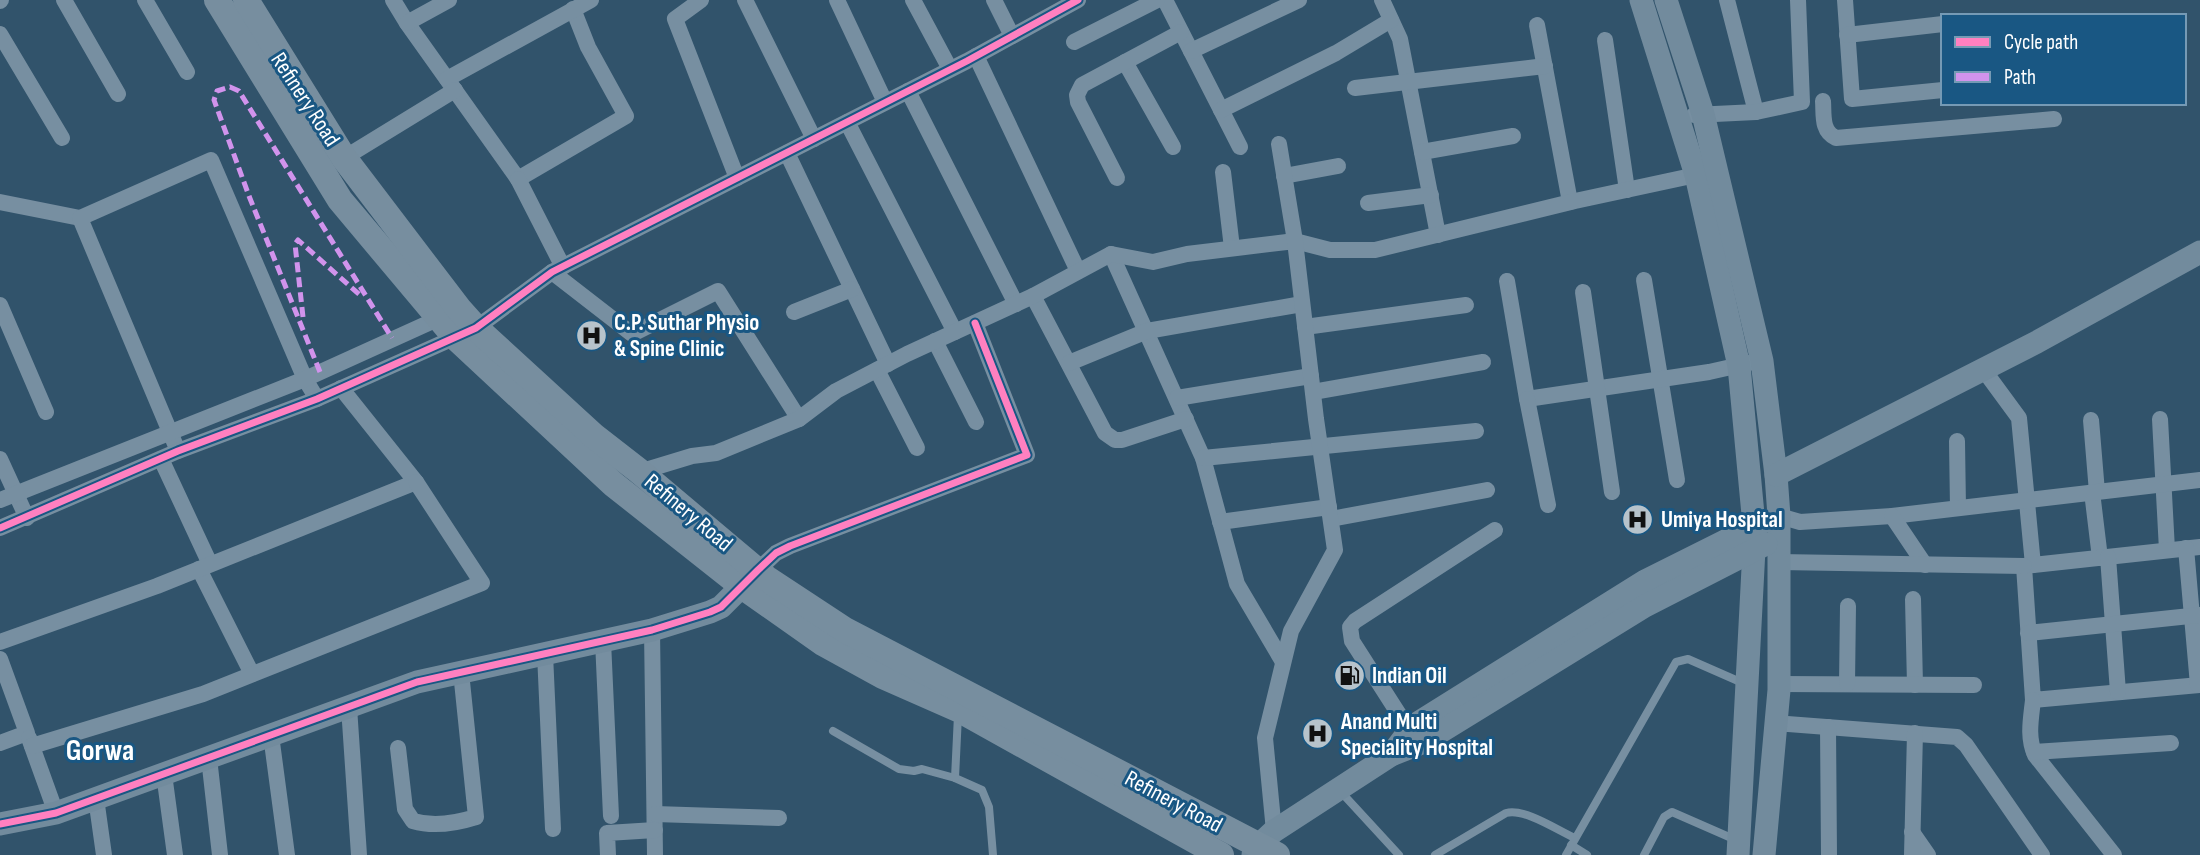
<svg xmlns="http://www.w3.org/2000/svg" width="2200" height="855" font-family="'Sofia Sans Condensed',sans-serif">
  <rect width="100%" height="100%" fill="#31536b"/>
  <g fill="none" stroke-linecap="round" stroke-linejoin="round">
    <g stroke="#778fa1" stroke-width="8">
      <polyline points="958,715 955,778 982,790 989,807 993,855"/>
      <polyline points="833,731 899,769 914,771 922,769 955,778"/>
      <polyline points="1341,792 1399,855"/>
      <polyline points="1571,845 1587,855"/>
      <path d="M1435,855L1506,813C1525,808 1557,830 1575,838"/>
      <polyline points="1566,855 1676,662 1688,659 1745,684"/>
      <polyline points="1644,855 1664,817 1672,812 1736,840"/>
    </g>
    <g stroke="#778fa1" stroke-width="16">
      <polyline points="64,0 118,94"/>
      <polyline points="145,0 187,72"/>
      <polyline points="393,0 407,23 518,179 626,116 588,47 573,9"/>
      <polyline points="701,0 675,19 737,178"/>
      <polyline points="745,0 814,139"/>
      <polyline points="837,0 885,102"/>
      <polyline points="913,0 950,69"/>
      <polyline points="994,0 1012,36"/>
      <polyline points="1165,0 1240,147"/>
      <polyline points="1382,0 1400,39 1438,235"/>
      <polyline points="1727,0 1756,112"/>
      <polyline points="1845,0 1852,99 1943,90"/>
      <polyline points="0,1 1,0"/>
      <polyline points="407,23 449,0"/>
      <polyline points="1537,25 1570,202"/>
      <polyline points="0,34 62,138"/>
      <polyline points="1847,35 1943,24"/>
      <polyline points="1605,40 1627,190"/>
      <polyline points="1074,42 1157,0"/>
      <polyline points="1191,51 1299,0"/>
      <polyline points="976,56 1078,271"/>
      <polyline points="1125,62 1173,147"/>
      <polyline points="447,79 591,0"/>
      <polyline points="1355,88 1545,66"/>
      <polyline points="908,91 1016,304"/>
      <path d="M1823,101C1824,115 1821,131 1836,138L2054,119"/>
      <polyline points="1221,110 1336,53 1391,20"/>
      <polyline points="1694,115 1756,112 1802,102 1798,0"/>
      <polyline points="847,122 955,332"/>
      <polyline points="1422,152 1513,136"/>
      <polyline points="787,153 888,364"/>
      <polyline points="344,158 455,90"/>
      <polyline points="1223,172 1232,248"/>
      <polyline points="1284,176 1338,166"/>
      <polyline points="1117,178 1078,102 1077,95 1082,85 1181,32"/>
      <polyline points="518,179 563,267"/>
      <polyline points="0,202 80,218"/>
      <polyline points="1368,203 1431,195"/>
      <polyline points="1111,254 1203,458 1237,584 1283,662"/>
      <polyline points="552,272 632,334 718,291 799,419"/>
      <polyline points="1644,280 1677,480"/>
      <polyline points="1507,281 1527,399 1709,372 1749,363"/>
      <polyline points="1583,292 1612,492"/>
      <polyline points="1033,296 1105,433 1115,440 1122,440 1186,419"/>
      <polyline points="0,305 46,412"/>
      <polyline points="794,312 852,289"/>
      <polyline points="1305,327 1466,305"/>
      <polyline points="935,341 976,422"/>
      <polyline points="1069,363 1147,331 1302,304"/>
      <polyline points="1983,369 2019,418 2033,565"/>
      <polyline points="877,370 917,448"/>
      <polyline points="1313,392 1483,362"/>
      <polyline points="1177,398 1311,376"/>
      <polyline points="1527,399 1548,505"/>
      <polyline points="2160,419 2167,550"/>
      <polyline points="2091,420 2097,492"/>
      <polyline points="1957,441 1958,508"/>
      <polyline points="178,451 80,218 211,160 305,379 317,399"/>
      <polyline points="1203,458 1476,431"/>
      <polyline points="0,459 27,518"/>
      <polyline points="161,459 210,564"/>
      <polyline points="636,473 692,456 716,453 799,419 836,391 907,354 1033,296 1111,254 1153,262 1187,254 1295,241 1330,250 1375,250 1575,201 1696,175"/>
      <polyline points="2092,492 2100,558"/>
      <polyline points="0,500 305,379 444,316"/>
      <polyline points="1779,516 1800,522 1892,516 2200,480"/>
      <polyline points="1892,516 1925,565"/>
      <polyline points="1331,519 1487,490"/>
      <polyline points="1220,522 1329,507"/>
      <polyline points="0,528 178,451 317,399 476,328 552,272 967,61 1078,0"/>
      <polyline points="2200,547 2024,566 2033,700 2200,685"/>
      <polyline points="2186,548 2198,685"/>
      <polyline points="2108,557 2118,692"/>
      <polyline points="1779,562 2024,566"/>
      <polyline points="199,569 252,674"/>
      <polyline points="758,570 776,553 790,546 1027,455 975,323"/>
      <polyline points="1913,599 1915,685"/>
      <polyline points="652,630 655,855"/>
      <polyline points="2028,633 2200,615"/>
      <polyline points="603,641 611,816"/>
      <polyline points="0,642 157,586 416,482 341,388"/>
      <polyline points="545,654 553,829"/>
      <polyline points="0,659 27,733 0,743"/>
      <polyline points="1779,684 1974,685"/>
      <polyline points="1847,684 1848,606"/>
      <path d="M2033,700C2031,719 2027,737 2035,755L2114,855"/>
      <polyline points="349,707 359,855"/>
      <polyline points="1776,723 1957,737 1966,745 2042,855"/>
      <polyline points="1828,727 1829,855"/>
      <polyline points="1409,730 1352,641 1350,627 1355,621 1495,530"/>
      <polyline points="271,735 287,855"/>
      <polyline points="29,738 56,813"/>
      <polyline points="32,746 203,694 482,583 416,482"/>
      <path d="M398,748L405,809L413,821C433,827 457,823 476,817L461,672"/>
      <polyline points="2034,752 2171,743"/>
      <polyline points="209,758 220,855"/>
      <polyline points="164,774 175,855"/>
      <polyline points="96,798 104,855"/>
      <polyline points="655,814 779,818"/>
      <polyline points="1274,831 1265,738 1291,631 1335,550 1316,419 1295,241 1279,144"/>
      <polyline points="1912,832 1928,855"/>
      <polyline points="608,855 607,833 655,830"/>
      <polyline points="1912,855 1915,733"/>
    </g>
    <g stroke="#728b9d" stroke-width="23">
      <polyline points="1641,0 1696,175 1739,366 1754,525 1754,549 1738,855"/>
      <polyline points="1666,0 1703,114 1762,361 1776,475 1779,516 1779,690 1764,855"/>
      <polyline points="1776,475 2037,342 2200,252"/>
      <polyline points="1391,755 1413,726 1645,581 1765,521"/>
      <polyline points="0,824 56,813 417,682 652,630 710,612 721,607 753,575"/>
      <polyline points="1253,855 1259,845 1274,831 1391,755 1424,742 1645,606 1766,544"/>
    </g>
    <g stroke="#778e9f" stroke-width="26">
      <polyline points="217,0 340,200 455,337 613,484 742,586 823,643 883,676 958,709 1221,855"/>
      <polyline points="246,0 344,158 459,309 476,328 594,436 639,471 766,578 845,630 1277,855"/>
    </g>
    <g stroke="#d193ec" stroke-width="5" stroke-dasharray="10 5" stroke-linecap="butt">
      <polyline points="303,317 295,244 298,240 361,296"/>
      <polyline points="320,372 249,196 214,100 217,91 230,87 239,91 392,338"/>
    </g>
    <defs>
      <g id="cycleway">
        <polyline points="0,528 178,451 317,399 476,328 552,272 967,61 1078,0"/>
        <polyline points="0,824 56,813 417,682 652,630 710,612 721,607 758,570 776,553 790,546 1027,455 975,323"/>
      </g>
    </defs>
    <use href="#cycleway" stroke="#195783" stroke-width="11"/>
    <use href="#cycleway" stroke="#ff80c0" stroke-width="7"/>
  </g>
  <defs>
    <symbol id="hospital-disc" viewBox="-11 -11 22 22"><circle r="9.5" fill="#b7c3cb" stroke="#195783"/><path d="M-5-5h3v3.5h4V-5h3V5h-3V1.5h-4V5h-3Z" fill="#111"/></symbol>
    <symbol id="fuel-disc" viewBox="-11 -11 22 22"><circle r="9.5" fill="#b7c3cb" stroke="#195783"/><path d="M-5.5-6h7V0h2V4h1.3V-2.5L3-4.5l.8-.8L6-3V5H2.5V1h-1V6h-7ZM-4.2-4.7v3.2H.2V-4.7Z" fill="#111"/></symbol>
  </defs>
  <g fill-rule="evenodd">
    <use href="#hospital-disc" x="574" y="318" width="35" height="35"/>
    <use href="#hospital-disc" x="1620" y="502" width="35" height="35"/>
    <use href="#fuel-disc" x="1332" y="658" width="35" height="35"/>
    <use href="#hospital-disc" x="1300" y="716" width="35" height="35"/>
  </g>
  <g text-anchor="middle" stroke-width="6" stroke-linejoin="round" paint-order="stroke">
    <g font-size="23" fill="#fff" stroke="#195783">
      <text transform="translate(306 99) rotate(57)" y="8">Refinery Road</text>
      <text transform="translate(689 512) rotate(40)" y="8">Refinery Road</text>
      <text transform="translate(1174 801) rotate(28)" y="8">Refinery Road</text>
    </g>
    <g font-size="23" font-weight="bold" fill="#fff" stroke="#195783" text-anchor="start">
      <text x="614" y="330">C.P. Suthar Physio<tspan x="614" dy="26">&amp; Spine Clinic</tspan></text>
      <text x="1661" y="527">Umiya Hospital</text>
      <text x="1372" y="683">Indian Oil</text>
      <text x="1341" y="729">Anand Multi<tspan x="1341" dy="26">Speciality Hospital</tspan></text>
    </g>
    <g font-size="30" font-weight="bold" fill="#fff" stroke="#195783">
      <text x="100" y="760">Gorwa</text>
    </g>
  </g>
  <rect x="1941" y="14" width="245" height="91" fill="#195783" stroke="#759ab5" stroke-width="2"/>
  <rect x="1955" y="37" width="35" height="10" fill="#ff80c0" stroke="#759ab5" stroke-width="2"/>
  <text x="2004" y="49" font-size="21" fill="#ffffff">Cycle path</text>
  <rect x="1955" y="72" width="35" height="10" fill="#d193ec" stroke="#759ab5" stroke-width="2"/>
  <text x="2004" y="84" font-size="21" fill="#ffffff">Path</text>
</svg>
